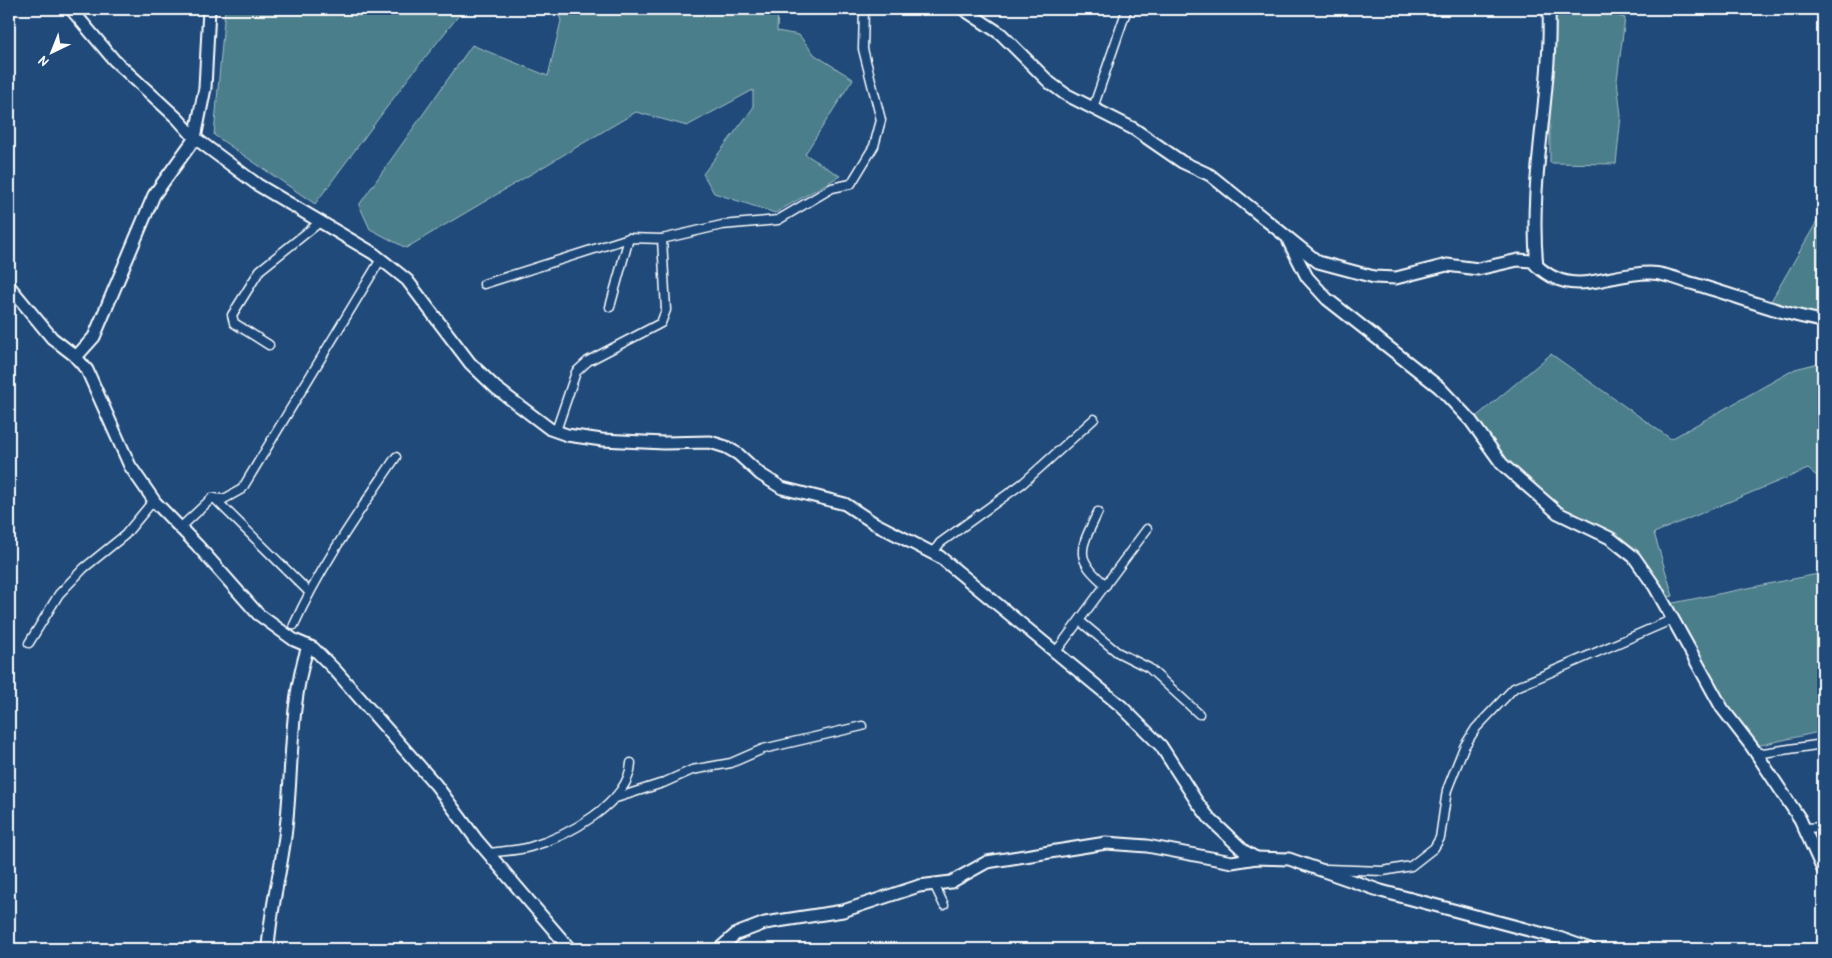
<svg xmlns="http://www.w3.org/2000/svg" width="1832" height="958" font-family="'Patrick Hand',sans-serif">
  <rect width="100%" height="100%" fill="#1f4a7a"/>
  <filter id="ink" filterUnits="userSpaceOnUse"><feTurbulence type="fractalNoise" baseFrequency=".02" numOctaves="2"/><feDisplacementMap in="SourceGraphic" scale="10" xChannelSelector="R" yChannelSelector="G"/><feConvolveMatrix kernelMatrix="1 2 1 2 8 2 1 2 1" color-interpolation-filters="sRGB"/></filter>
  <g filter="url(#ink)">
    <g fill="#4b7e8b" stroke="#a5bec5">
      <polygon points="225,9 464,9 407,80 315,204 214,135"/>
      <polygon points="557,9 778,9 777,31 799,35 815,55 853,79 805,154 840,176 775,213 714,193 703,174 753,108 753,90 687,126 636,112 406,248 370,229 359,205 472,45 548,76 561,21"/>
      <polygon points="1549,9 1593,9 1625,18 1617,80 1621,116 1616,164 1550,163"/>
      <polygon points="1823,211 1823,320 1767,308"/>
      <polygon points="1551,354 1671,439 1795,369 1823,362 1823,481 1808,469 1654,533 1673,596 1660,599 1615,542 1545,500 1471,421"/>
      <polygon points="1823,573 1823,731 1752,747 1663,605"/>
    </g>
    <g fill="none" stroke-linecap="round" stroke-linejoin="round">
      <defs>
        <g id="street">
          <polyline points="1093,108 1127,9"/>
          <polyline points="484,284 629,238 662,239"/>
          <polyline points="610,307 629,238"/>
          <polyline points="269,345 234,323 232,315 260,270 320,222"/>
          <polyline points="556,431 576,372 588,361 661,323 666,310 662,239 722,225 778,220 832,188 851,184 874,146 881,120 863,49 864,9"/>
          <polyline points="214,498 309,592"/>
          <path d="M1098,512C1081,548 1072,557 1106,585"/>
          <polyline points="179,529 212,498 224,499 242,489 381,259"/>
          <polyline points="933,553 940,543 1023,483 1094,419"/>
          <polyline points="1081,622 1117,652 1149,668 1199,714"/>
          <path d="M294,625C321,565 359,512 396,457"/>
          <polyline points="29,643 59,594 84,568 125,535 154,500"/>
          <polyline points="1055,653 1147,529"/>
          <polyline points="1756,754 1823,744"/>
          <polyline points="616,798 663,783 692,770 731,763 763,749 862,726"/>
          <polyline points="1805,828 1823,827"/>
          <path d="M488,853C501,851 517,851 530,847C565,837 629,804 631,763"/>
          <polyline points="1326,869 1383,871 1411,866 1434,848 1440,838 1447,790 1464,747 1476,728 1514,688 1671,620"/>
          <polyline points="934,884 944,905"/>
        </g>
        <g id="secondary">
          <polyline points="71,9 114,60 178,119 195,138 258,185 373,253 407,280 470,363 496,388 550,429 567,435 602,440 664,443 710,442 726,447 738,454 760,474 782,488 845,504 874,523 940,557 1121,706 1161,746 1197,802 1210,819 1244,851 1256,858"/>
          <path d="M963,9L1001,34L1050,83L1065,94L1134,129L1182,162L1210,175L1318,262L1374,277L1396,278L1447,265L1478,269L1518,260L1532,261C1571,302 1603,273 1650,273C1662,273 1676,278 1687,282C1733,294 1776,313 1823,321"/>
          <polyline points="1289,242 1307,277 1327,299 1439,387 1471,421 1502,464 1558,513 1610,538 1634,557 1655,587 1722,708 1752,747 1800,819 1823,870"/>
          <path d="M1537,266C1528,180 1552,95 1549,9"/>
          <polyline points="9,286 52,338 74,355 87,370 130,466 155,502 197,545 258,614 294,640 313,648 335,670 436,785 476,839 570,949"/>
          <polyline points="76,357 94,337 154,195 195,138 205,88 209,9"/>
          <path d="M268,949C270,908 282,869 286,828C293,767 289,705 308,646"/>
          <polyline points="719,949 736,934 765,923 843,911 919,886 951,882 987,862 1106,843 1147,846 1232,862 1256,858 1289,859 1381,891 1559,938 1590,949"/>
        </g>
      </defs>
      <use href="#street" stroke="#fff" stroke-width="11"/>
      <use href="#secondary" stroke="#fff" stroke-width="15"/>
      <use href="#street" stroke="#1f4a7a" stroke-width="8"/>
      <use href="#secondary" stroke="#1f4a7a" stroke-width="11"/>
    </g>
  </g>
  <rect width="1832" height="958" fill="none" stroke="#1f4a7a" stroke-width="30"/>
  <rect x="15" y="15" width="1802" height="928" fill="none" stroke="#fff" stroke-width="2" filter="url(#ink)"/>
  <g transform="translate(52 52) rotate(223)" stroke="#1f4a7a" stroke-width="4" paint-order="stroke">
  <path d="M0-4L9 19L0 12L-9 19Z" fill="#ffffff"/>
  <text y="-8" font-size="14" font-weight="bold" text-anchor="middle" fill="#ffffff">N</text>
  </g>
</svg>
